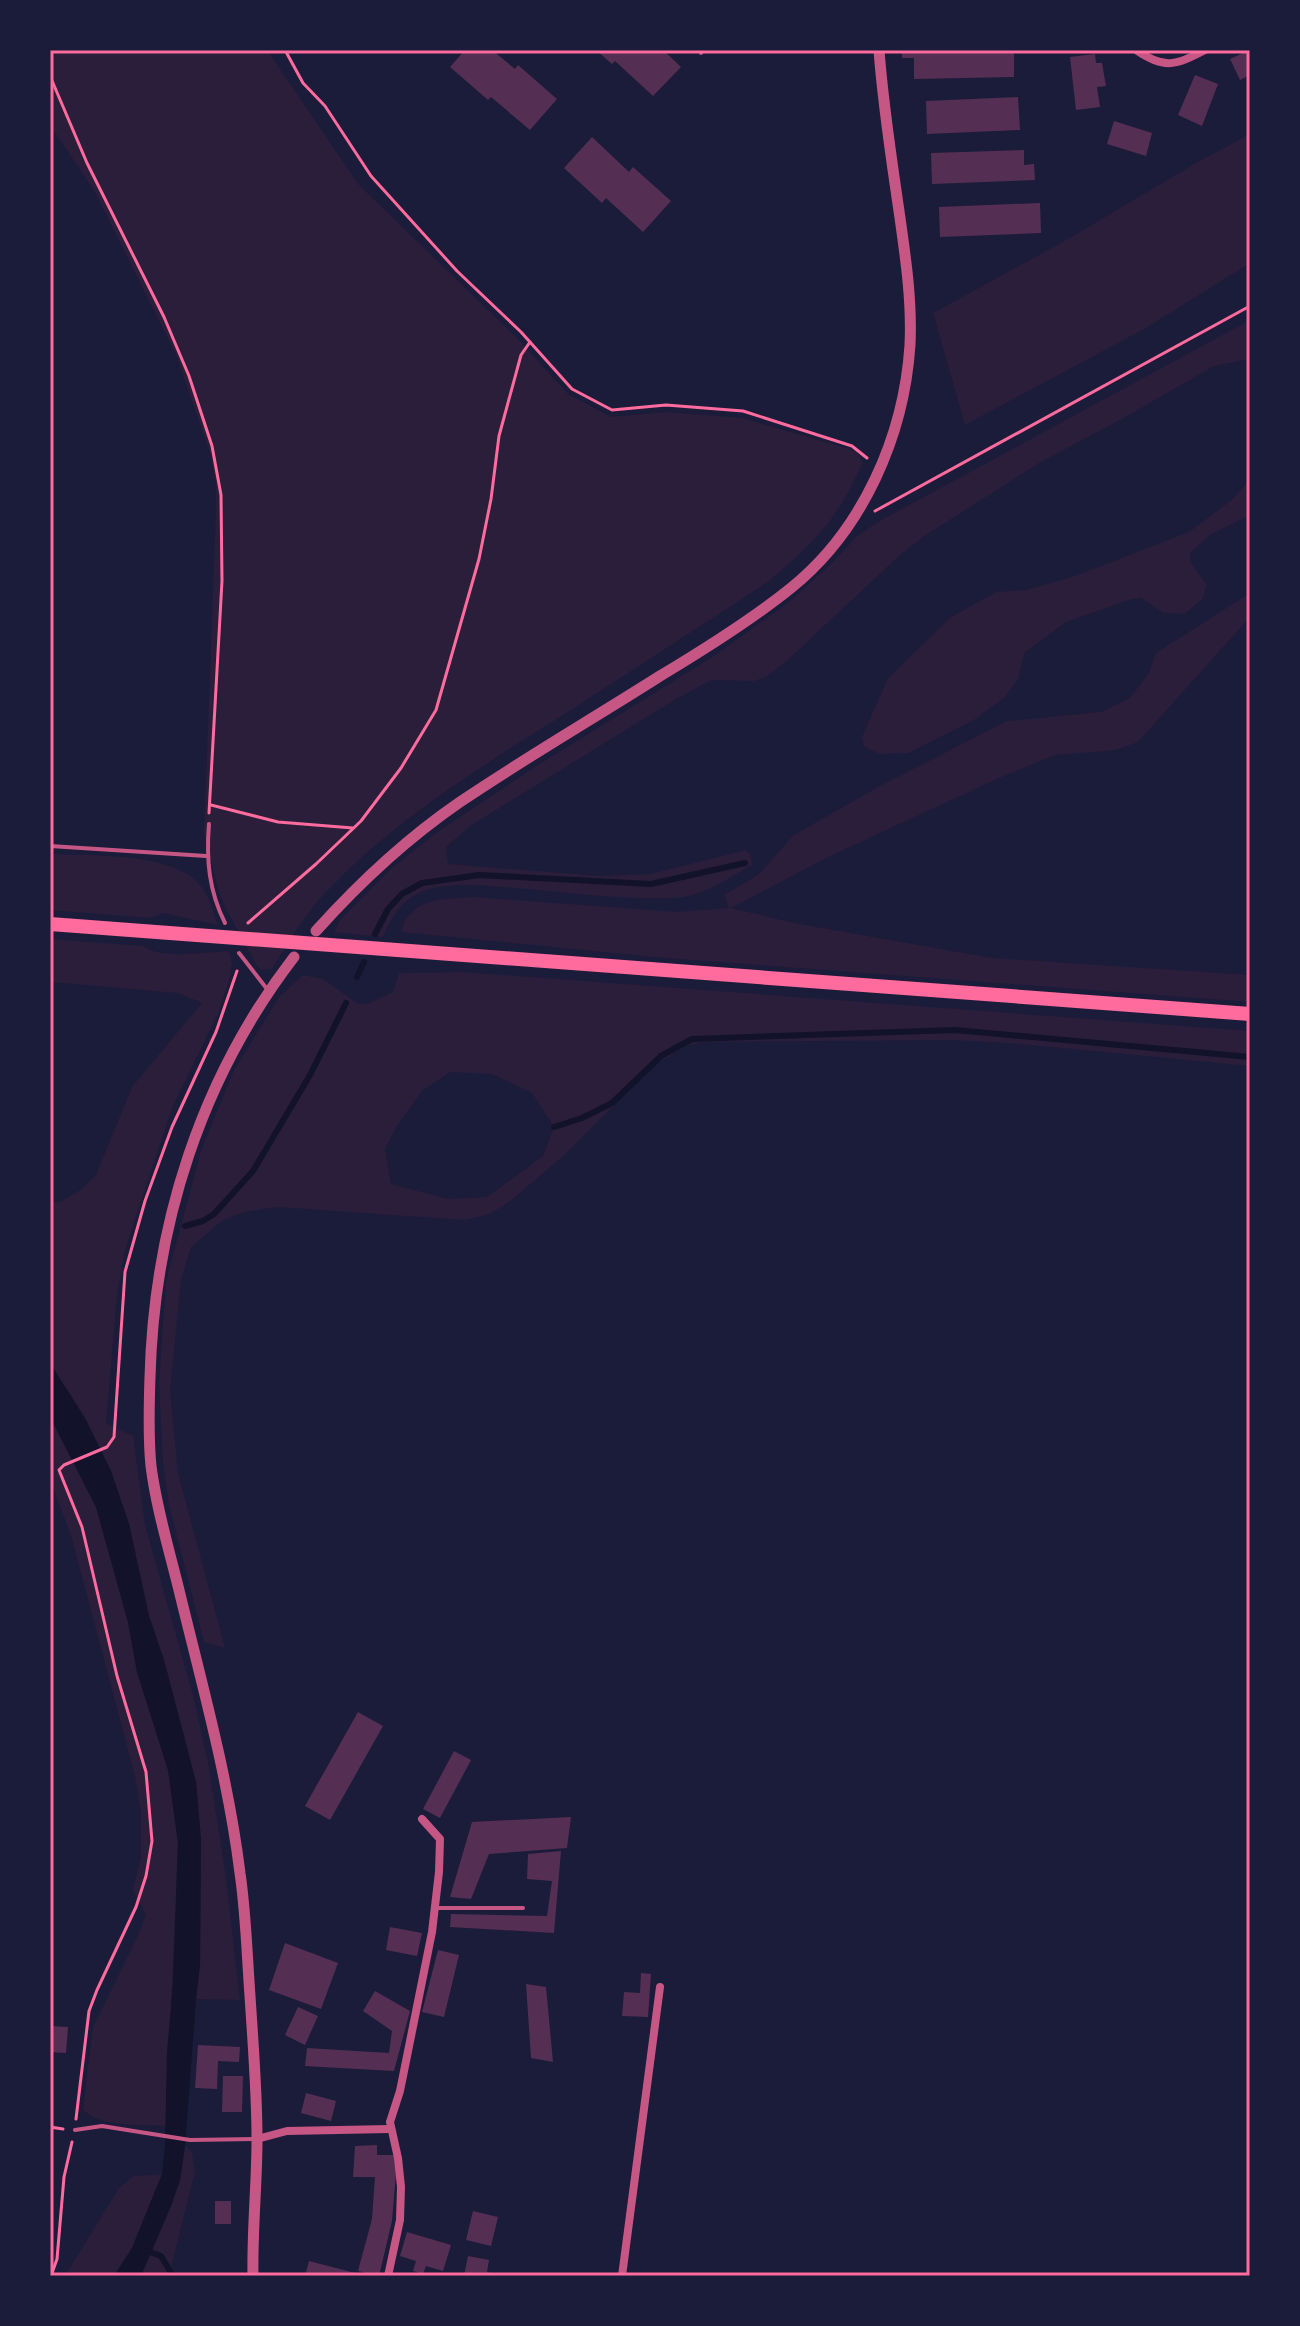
<svg xmlns="http://www.w3.org/2000/svg" width="1300" height="2326" font-family="'Archivo Narrow',sans-serif">
  <rect width="100%" height="100%" fill="#1b1b3a"/>
  <g fill="#2a1e3b" fill-rule="evenodd">
    <path d="M50,50H267L359,185L516,337L568,394L611,417L666,412L742,418L850,449L857,453L863,463C855,478 848,494 839,508C820,537 795,559 769,581C699,627 630,672 560,717C480,767 398,818 332,886C307,910 290,940 272,969L262,970L257,966L226,909L219,892L204,834L216,511V485L210,453L177,357L95,192L50,125Z"/>
    <polygon points="1250,134 1250,263 1146,328 965,425 933,313 1068,239 1196,163"/>
    <path d="M1250,320V359L1214,366L1122,419L1039,463L923,537L900,555L789,659L766,677L754,681L712,680L676,699L470,826L446,847L448,864L600,876L650,874L746,850L751,856L752,865C729,878 702,897 674,898C625,900 575,893 526,889C494,887 446,879 417,894C399,903 391,919 383,937L334,932L340,920L393,867L439,831L538,765L714,656L789,602L830,565L856,537L876,523Z"/>
    <polygon points="1250,479 1250,515 1210,535 1190,553 1190,561 1207,585 1202,600 1184,614 1164,613 1141,598 1132,599 1066,622 1024,653 1018,680 1004,698 974,720 908,753 879,754 864,746 862,737 888,678 951,617 996,592 1026,590 1075,576 1189,532 1233,499"/>
    <polygon points="1250,593 1250,617 1138,742 1116,750 1055,755 997,779 828,857 731,908 794,923 992,958 1250,975 1250,1002 654,957 401,932 406,918 419,906 436,900 473,897 677,912 729,908 724,895 758,875 794,835 876,788 1007,721 1101,712 1130,698 1149,673 1156,653"/>
    <path d="M50,854C91,856 173,852 200,885C209,895 213,912 218,925L163,913L151,918L50,910Z"/>
    <path d="M50,939L144,946C160,960 207,952 229,951L232,964L230,977L219,1011L172,1108L125,1250L117,1295L106,1423L133,1436L145,1525L194,1699L208,1763L225,1871L240,2000L196,1999L200,1965L201,1840L196,1782L164,1660L149,1616L129,1524L111,1471L85,1418L50,1363V1203L60,1202L82,1189L96,1175L132,1087L202,1003L178,993L50,982Z"/>
    <path d="M463,972L1250,1031V1066L1021,1044L954,1040L703,1042L686,1046L655,1065L561,1158L509,1202L488,1215L464,1220L278,1207L244,1212L223,1220L191,1247L181,1280L170,1391L178,1473L225,1648L204,1642L169,1505L163,1463L159,1383L166,1281L201,1151L234,1070L280,996L303,975L323,979L357,1003L367,1004L393,992L399,973ZM450,1072L492,1074L532,1093L554,1127L543,1156L487,1197L448,1199L391,1184L385,1149L398,1124L422,1091Z"/>
    <path d="M50,1417L96,1507L128,1622L137,1672L168,1770L178,1843L166,2126C144,2125 96,2127 83,2109L93,2027L136,1940L146,1915L133,1890L141,1857V1813L135,1776L71,1535L50,1480Z"/>
    <polygon points="185,2146 192,2152 195,2172 169,2276 141,2276 171,2206 180,2180"/>
    <polygon points="162,2174 132,2248 114,2276 65,2276 119,2188 134,2176"/>
  </g>
  <polygon fill="#12122b" points="50,1363 85,1418 111,1471 129,1524 149,1616 164,1660 196,1782 201,1840 200,1965 196,1999 185,2146 180,2180 171,2206 141,2276 114,2276 132,2248 162,2174 165,2145 167,2052 173,1984 178,1843 168,1770 137,1672 128,1622 96,1507 50,1417"/>
  <g fill="none" stroke-linecap="round" stroke-linejoin="round">
    <g stroke="#12122b" stroke-width="6">
      <polyline points="375,934 388,909 402,894 422,883 479,875 651,884 745,863"/>
      <polyline points="357,977 364,962"/>
      <polyline points="554,1127 582,1118 612,1103 661,1056 692,1039 955,1030 1250,1057"/>
      <polyline points="185,1226 203,1221 214,1214 253,1171 310,1075 346,1003"/>
      <polyline points="145,2250 161,2256 173,2276"/>
    </g>
  </g>
  <g fill="#542f53">
    <polygon points="465,50 492,50 515,69 518,65 557,99 530,130 491,97 488,100 450,67"/>
    <polygon points="596,50 663,50 681,67 653,96 615,61 612,64"/>
    <polygon points="902,50 1014,50 1014,77 914,79 914,58 902,58"/>
    <polygon points="1250,50 1250,75 1240,80 1230,59"/>
    <polygon points="1095,54 1096,63 1102,63 1106,86 1097,87 1100,107 1076,110 1070,57"/>
    <polygon points="1195,75 1218,84 1202,126 1178,115"/>
    <polygon points="1018,97 1020,130 927,134 926,101"/>
    <polygon points="1114,121 1152,133 1146,156 1107,144"/>
    <polygon points="592,137 629,172 633,167 671,201 643,232 606,198 602,203 564,168"/>
    <polygon points="1024,150 1024,165 1034,164 1035,180 932,184 931,153"/>
    <polygon points="1040,203 1041,233 940,237 939,207"/>
    <polygon points="358,1712 383,1726 330,1820 305,1806"/>
    <polygon points="454,1751 471,1760 440,1818 423,1809"/>
    <polygon points="571,1817 567,1848 489,1854 471,1899 450,1897 472,1822"/>
    <polygon points="561,1851 554,1933 450,1927 451,1914 547,1916 552,1881 527,1879 528,1854"/>
    <polygon points="390,1927 422,1933 417,1956 386,1950"/>
    <polygon points="285,1943 338,1963 321,2009 269,1990"/>
    <polygon points="438,1950 459,1955 444,2017 422,2012"/>
    <polygon points="641,1973 651,1974 648,2017 622,2016 624,1992 640,1993"/>
    <polygon points="526,1984 546,1987 553,2062 531,2058"/>
    <polygon points="375,1991 410,2011 394,2071 305,2066 307,2048 389,2053 392,2031 363,2011"/>
    <polygon points="298,2007 318,2016 305,2045 285,2035"/>
    <polygon points="50,2026 68,2027 66,2053 50,2052"/>
    <polygon points="198,2045 240,2047 239,2062 218,2061 217,2089 195,2088"/>
    <polygon points="223,2076 243,2076 242,2112 222,2112"/>
    <polygon points="306,2093 336,2101 331,2121 301,2113"/>
    <polygon points="377,2145 377,2155 395,2155 396,2173 392,2221 379,2276 358,2271 372,2219 375,2177 353,2177 355,2146"/>
    <rect x="215" y="2201" width="16" height="23"/>
    <polygon points="473,2211 498,2217 491,2246 466,2240"/>
    <polygon points="407,2232 451,2245 443,2271 426,2266 423,2274 413,2271 416,2261 400,2256"/>
    <polygon points="468,2256 489,2260 487,2272 501,2276 464,2276"/>
    <polygon points="309,2261 363,2275 363,2276 305,2276"/>
  </g>
  <g fill="none" stroke-linecap="round" stroke-linejoin="round">
    <g stroke="#ff6b9d" stroke-width="3">
      <polyline points="285,50 303,83 325,106 371,176 457,271 521,332 572,389 612,410 666,405 743,411 852,446 867,458"/>
      <polyline points="50,76 87,163 164,317 189,376 212,446 221,495 222,581 209,813"/>
      <polyline points="875,511 1250,306"/>
      <polyline points="211,805 278,822 353,828"/>
      <polyline points="248,923 316,864 361,821 401,768 436,710 479,559 491,499 499,436 521,355 530,342"/>
      <polyline points="76,2119 89,2011 97,1990 136,1907 146,1876 152,1841 146,1772 117,1676 82,1527 59,1470 64,1465 107,1447 114,1437 125,1272 145,1201 172,1127 216,1032 237,971"/>
      <polyline points="50,2127 63,2129"/>
      <polyline points="51,2276 57,2259 64,2177 72,2142"/>
    </g>
    <g stroke="#c65784" stroke-width="4">
      <polyline points="701,53 701,50"/>
      <path d="M209,824C206,860 209,891 225,923"/>
      <polyline points="50,846 206,856"/>
      <polyline points="239,953 267,989"/>
      <polyline points="437,1908 523,1908"/>
      <polyline points="75,2130 102,2126 190,2140 255,2139"/>
    </g>
    <g stroke="#c65784" stroke-width="8">
      <path d="M1136,50C1165,70 1176,65 1205,50"/>
      <polyline points="257,2139 287,2131 390,2129"/>
      <polyline points="388,2276 400,2220 401,2187 398,2158 390,2122 400,2091 432,1932 439,1872 440,1839 422,1819"/>
      <polyline points="622,2276 660,1987"/>
    </g>
    <g stroke="#c65784" stroke-width="11">
      <path d="M316,931C360,882 406,839 460,802C525,758 594,718 660,676C705,649 750,621 791,588C863,530 904,436 910,345C912,302 906,260 900,218C892,162 883,106 879,50"/>
      <path d="M253,2276C252,2230 257,2185 257,2139C257,2091 253,2043 250,1996C247,1955 246,1914 240,1873C228,1776 201,1681 178,1586C168,1546 156,1506 151,1466C148,1437 149,1406 150,1377C154,1225 201,1078 294,957"/>
    </g>
    <polyline stroke="#ff6b9d" stroke-width="14" points="50,924 1250,1014"/>
  </g>
  <rect width="1300" height="2326" fill="none" stroke="#1b1b3a" stroke-width="104"/>
  <rect x="52" y="52" width="1196" height="2222" fill="none" stroke="#ff6b9d" stroke-width="3"/>
</svg>
